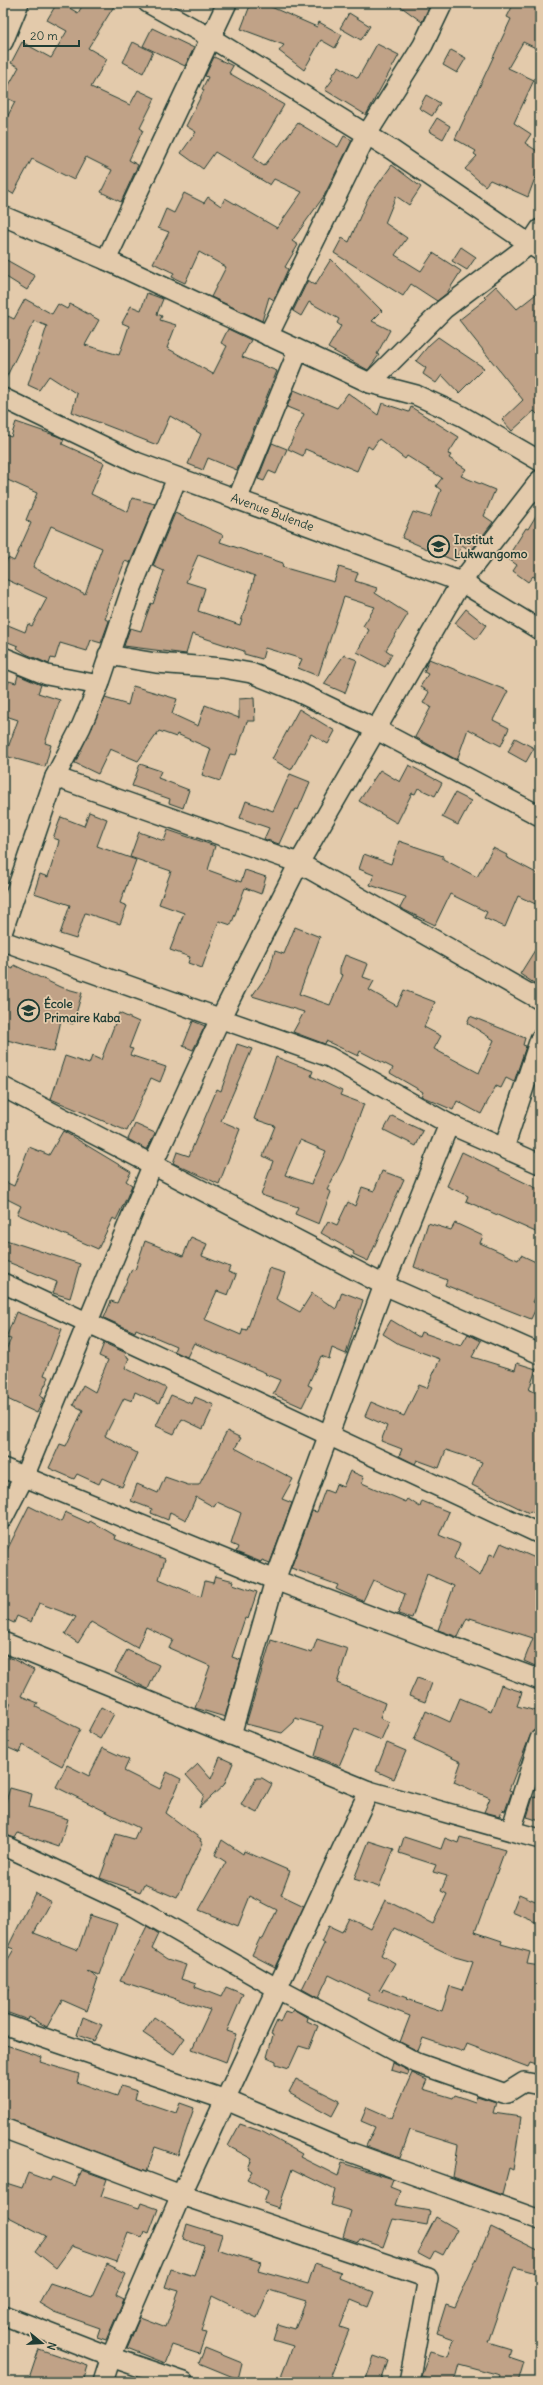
<svg xmlns="http://www.w3.org/2000/svg" width="543" height="2385" font-family="Delius,sans-serif">
  <rect width="100%" height="100%" fill="#e3caab"/>
  <filter id="ink" filterUnits="userSpaceOnUse"><feTurbulence type="fractalNoise" baseFrequency=".025" numOctaves="2"/><feDisplacementMap in="SourceGraphic" scale="8" xChannelSelector="R" yChannelSelector="G"/><feConvolveMatrix kernelMatrix="1 2 1 2 8 2 1 2 1" color-interpolation-filters="sRGB"/></filter>
  <g filter="url(#ink)">
    <g fill="#c0a287" stroke="#1f3d34" fill-rule="evenodd">
      <polygon points="57,3 61,3 78,13 84,3 116,3 88,48 107,59 91,87 130,105 138,90 155,98 140,128 143,130 129,160 138,165 121,202 101,192 112,170 86,157 74,180 32,159 13,194 3,188 3,125 15,102 3,96 19,67 11,63 22,42 51,58 67,31 47,20"/>
      <polygon points="251,3 262,3 317,27 319,22 342,35 335,48 321,40 304,70 279,51 284,45 241,29"/>
      <polygon points="396,3 421,3 429,7 422,22"/>
      <polygon points="514,3 540,3 540,50 523,42 508,68 534,80 514,123 531,134 525,143 540,153 540,181 535,178 528,197 490,180 485,186 465,169 477,156 474,154 476,151 455,139 511,19 507,17"/>
      <polygon points="349,13 370,26 361,40 340,28"/>
      <polygon points="152,28 194,48 185,66 143,46"/>
      <polygon points="133,42 153,52 143,73 123,62"/>
      <polygon points="377,44 399,55 366,115 325,90 333,79 331,77 339,66 358,78"/>
      <polygon points="451,50 466,58 457,73 443,65"/>
      <polygon points="214,57 233,66 229,73 284,105 253,158 264,166 298,123 338,147 344,136 352,140 324,196 292,241 298,245 285,267 288,269 274,300 269,297 262,321 211,297 226,267 199,252 185,283 172,277 174,273 153,263 169,232 158,228 166,209 174,213 184,193 204,203 208,197 221,206 225,198 277,228 302,192 274,179 270,185 215,152 203,169 181,153 196,132 186,126 204,90 202,89 208,77 205,76"/>
      <polygon points="426,95 440,103 432,116 419,108"/>
      <polygon points="437,118 450,126 443,139 429,131"/>
      <polygon points="392,165 421,187 409,205 396,196 385,223 407,238 395,255 421,271 433,253 461,271 447,293 437,301 411,284 403,296 334,253 342,238 349,242 368,198"/>
      <polygon points="461,247 476,257 467,270 452,261"/>
      <polygon points="3,258 35,276 27,290 3,275"/>
      <polygon points="331,259 382,311 372,321 390,330 377,354 379,355 368,370 328,348 341,326 337,323 339,319 309,302 301,316 293,311 308,280 315,285"/>
      <polygon points="496,286 517,309 540,291 540,417 534,411 512,431 502,420 523,400 459,320 486,299 484,297"/>
      <polygon points="147,293 163,299 157,314 162,316 160,320 176,325 167,348 213,374 227,346 221,343 228,329 251,340 242,357 277,371 237,470 208,458 203,470 188,464 201,434 170,416 157,445 72,412 77,394 49,376 39,390 28,385 47,326 34,321 3,384 3,328 8,316 14,319 25,299 52,314 58,304 67,309 70,304 99,320 85,345 119,355 129,326 122,323 131,306 141,310"/>
      <polygon points="438,337 484,368 459,393 442,375 436,383 423,374 426,368 416,361 429,345"/>
      <polygon points="294,390 337,408 348,393 378,415 382,403 409,412 411,407 459,437 448,454 451,455 449,458 466,469 461,476 495,490 484,516 493,522 471,551 462,545 455,561 402,538 413,512 430,517 441,490 436,486 442,478 407,456 405,459 379,439 372,449 368,446 357,471 305,449 303,456 288,449 304,414 287,407"/>
      <path d="M16,422L57,436L64,439L62,444L104,463L91,494L128,512L132,498L155,504L130,563L125,561L106,610L108,611L105,619L109,621L101,643L91,640L87,651L60,643L55,659L51,658L49,664L26,654L17,648L18,646L3,640V623L25,632L28,624L32,626L47,598L3,578V569L8,558L14,561L31,523L26,520L37,493L3,478V434L11,437ZM51,526L102,548L85,594L33,567Z"/>
      <polygon points="272,443 287,449 276,474 269,471 264,481 258,479"/>
      <polygon points="540,509 540,581 533,576 528,582 513,571 517,565 507,558 526,528 528,529"/>
      <path d="M175,513L223,535L220,542L283,563L282,567L334,582L339,567L358,573L355,581L377,588L375,593L408,614L386,650L392,654L385,667L357,652L369,630L363,626L375,607L344,597L318,676L298,668L302,659L265,648L262,659L244,654V651L192,634L186,654L124,646L130,628L141,631L151,603L153,604L164,571L153,566ZM198,555L255,576L240,625L198,611L205,588L186,582Z"/>
      <polygon points="466,609 486,625 476,639 455,623"/>
      <polygon points="344,655 357,660 345,693 324,684"/>
      <polygon points="429,659 508,691 493,720 509,728 501,746 468,729 457,760 415,737 431,707 423,703 429,692 420,687 428,674 424,672"/>
      <polygon points="18,675 41,685 38,693 60,700 45,743 51,745 45,767 5,756 18,720 3,715 3,697 9,681 16,683"/>
      <polygon points="133,686 177,699 172,714 198,726 205,705 239,718 239,699 254,698 255,721 247,721 236,755 230,754 220,781 202,775 211,749 177,734 176,737 159,731 138,761 110,749 98,774 75,763 105,698 128,705"/>
      <polygon points="299,709 335,731 328,744 311,734 291,770 272,759"/>
      <polygon points="515,738 534,748 526,762 508,752"/>
      <polygon points="140,764 161,771 158,778 189,790 183,808 169,803 170,799 132,786"/>
      <polygon points="409,765 442,783 435,796 418,788 415,794 412,793 397,823 359,801 380,770 400,782"/>
      <polygon points="290,774 310,782 298,810 295,809 279,844 264,839 269,828 240,818 246,801 273,811"/>
      <polygon points="455,793 471,801 458,825 442,817"/>
      <polygon points="89,812 107,819 97,846 136,860 120,903 127,906 120,924 85,913 76,939 60,934 70,905 34,893 40,874 48,877 58,845 59,840 53,838 61,817 84,826"/>
      <polygon points="168,830 215,846 208,870 241,882 245,870 266,877 261,894 245,888 231,925 219,921 202,968 188,963 190,957 170,950 184,913 159,904 171,871 130,857 139,832 164,841"/>
      <polygon points="399,841 443,856 443,859 477,877 493,848 507,855 506,857 540,875 540,906 518,896 505,927 484,918 487,912 450,894 435,925 400,908 406,897 370,885 374,875 359,869 364,854 391,864"/>
      <polygon points="295,927 320,937 299,994 330,1005 343,975 340,974 340,968 345,955 368,964 363,977 374,981 369,990 397,1006 404,990 435,1002 424,1027 441,1036 434,1049 479,1073 494,1040 467,1023 470,1016 525,1038 523,1045 526,1046 514,1082 506,1078 501,1088 496,1086 481,1114 457,1101 453,1110 421,1096 423,1092 390,1073 393,1068 360,1051 358,1056 326,1041 325,1044 293,1032 304,1012 252,996 269,972 275,951 284,954"/>
      <polygon points="540,942 540,987 520,974"/>
      <polygon points="3,964 13,969 14,965 60,987 82,993 73,1024 61,1020 54,1052 3,1039"/>
      <polygon points="119,1013 139,1022 129,1048 133,1049 130,1055 166,1067 160,1082 151,1078 127,1131 51,1099 65,1056 89,1064 92,1056 101,1060"/>
      <polygon points="193,1021 205,1026 193,1050 183,1046"/>
      <polygon points="237,1044 252,1049 221,1121 240,1129 219,1184 173,1163 177,1152 189,1156 217,1089 221,1091"/>
      <path d="M276,1057L313,1071L311,1076L342,1091L340,1095L364,1104L343,1159L327,1190L331,1192L319,1224L295,1214L298,1207L261,1195L273,1161L263,1156L275,1126L254,1119ZM300,1140L326,1151L311,1184L285,1175Z"/>
      <polygon points="392,1116 423,1131 416,1146 384,1130"/>
      <polygon points="135,1124 155,1133 147,1150 128,1139"/>
      <polygon points="63,1131 131,1172 126,1181 132,1185 127,1197 116,1220 113,1218 98,1249 17,1214 21,1206 3,1197 3,1181 14,1186 29,1147 49,1155"/>
      <polygon points="462,1152 540,1190 540,1234 466,1201 468,1196 447,1186"/>
      <polygon points="382,1171 404,1179 368,1261 353,1254 354,1252 321,1233 328,1221 337,1225 348,1202 355,1206 362,1187 374,1191"/>
      <polygon points="428,1223 451,1230 455,1223 483,1236 480,1243 518,1260 521,1255 540,1264 540,1288 533,1302 538,1304 531,1319 445,1285 447,1280 414,1267"/>
      <polygon points="191,1237 207,1244 202,1256 230,1267 228,1272 236,1275 228,1295 217,1291 204,1319 241,1335 243,1329 247,1330 269,1268 285,1273 276,1299 300,1312 312,1293 336,1309 342,1292 363,1300 346,1354 332,1348 329,1359 321,1356 308,1385 312,1387 302,1407 273,1394 280,1380 265,1374 266,1373 194,1343 187,1357 174,1351 176,1346 136,1329 135,1332 104,1318 111,1301 117,1303 132,1269 135,1270 145,1241 183,1256"/>
      <polygon points="3,1239 80,1264 70,1298 53,1293 57,1282 3,1260"/>
      <polygon points="16,1312 62,1329 44,1375 49,1377 40,1396 44,1398 37,1413 3,1397 3,1356 11,1339 6,1338"/>
      <polygon points="391,1320 419,1337 421,1332 461,1346 468,1334 481,1341 472,1357 515,1370 517,1363 536,1369 529,1390 540,1394 540,1515 530,1511 529,1513 472,1485 482,1462 446,1450 439,1468 417,1460 415,1464 399,1456 402,1449 381,1441 387,1426 365,1416 371,1402 404,1416 419,1385 427,1388 440,1359 399,1344 383,1334"/>
      <polygon points="104,1343 126,1353 125,1356 129,1358 125,1368 166,1388 159,1403 135,1392 132,1401 124,1398 105,1436 137,1453 122,1487 102,1478 99,1484 77,1474 74,1479 49,1468 60,1444 66,1446 83,1410 73,1405 83,1385 95,1392 108,1360 99,1356"/>
      <polygon points="171,1395 192,1404 195,1397 214,1405 203,1429 182,1419 174,1434 156,1426"/>
      <polygon points="227,1431 241,1438 235,1448 293,1479 282,1499 292,1503 270,1563 262,1560 261,1562 236,1552 238,1547 231,1544 241,1513 217,1502 214,1507 196,1497 186,1520 170,1512 168,1520 151,1513 152,1509 131,1501 137,1484 158,1493 165,1477 188,1485 199,1485"/>
      <polygon points="350,1471 364,1477 362,1483 406,1502 408,1499 420,1507 422,1501 449,1512 439,1535 460,1544 454,1558 480,1576 490,1554 495,1556 501,1543 540,1560 540,1668 524,1661 533,1638 470,1618 470,1620 467,1618 458,1637 438,1630 454,1586 427,1574 412,1618 398,1614 405,1594 373,1580 363,1601 336,1589 338,1585 291,1568 312,1511 317,1512 325,1490 333,1493 336,1484 343,1487"/>
      <polygon points="29,1506 61,1522 65,1512 89,1523 90,1521 116,1536 115,1539 165,1559 159,1579 201,1597 205,1581 213,1583 215,1576 234,1581 233,1584 257,1592 248,1619 245,1618 232,1657 241,1660 225,1717 195,1708 210,1666 169,1648 173,1640 146,1627 137,1648 91,1622 78,1643 65,1634 76,1617 39,1603 31,1622 17,1616 14,1623 3,1618 3,1558"/>
      <polygon points="317,1639 348,1649 337,1683 385,1703 380,1718 389,1722 381,1740 355,1729 339,1766 315,1756 323,1726 295,1718 294,1722 282,1733 246,1724 271,1640 312,1653"/>
      <polygon points="127,1650 159,1665 148,1689 115,1672"/>
      <polygon points="3,1654 34,1670 21,1696 38,1703 36,1707 80,1729 62,1766 23,1745 20,1753 4,1746 8,1737 3,1734 3,1721 11,1703 3,1699"/>
      <polygon points="417,1678 432,1683 425,1702 409,1696"/>
      <polygon points="501,1685 522,1692 517,1706 540,1712 535,1730 530,1736 509,1790 512,1791 505,1811 502,1810 500,1816 484,1812 490,1798 454,1782 461,1762 414,1740 426,1711 450,1722 460,1698 491,1711"/>
      <polygon points="101,1707 114,1714 100,1739 88,1732"/>
      <polygon points="387,1743 406,1751 394,1779 376,1771"/>
      <polygon points="103,1748 129,1760 124,1771 160,1789 167,1772 181,1779 166,1813 201,1839 200,1841 203,1843 177,1898 144,1884 140,1892 100,1878 116,1834 134,1839 139,1828 56,1787 67,1765 89,1776"/>
      <polygon points="220,1757 233,1763 224,1785 199,1808 204,1795 186,1775 198,1764 211,1779"/>
      <polygon points="256,1778 262,1778 272,1784 257,1813 241,1805"/>
      <polygon points="10,1788 32,1794 29,1807 68,1819 59,1847 18,1833 15,1838 3,1834 3,1811"/>
      <polygon points="533,1797 540,1798 540,1821 527,1817"/>
      <path d="M404,1837L441,1849L445,1838L458,1843L460,1837L505,1850L475,1932L502,1941L501,1944L530,1952L527,1964L540,1966V2066L530,2063L528,2067L467,2044L464,2052L423,2038L418,2051L400,2042L410,2016L368,2000L370,1995L329,1975L318,1998L302,1989L324,1944L321,1942L329,1926L342,1932L349,1918L371,1929L385,1900L433,1924L447,1894L441,1891L447,1876L433,1872L436,1865L399,1853ZM394,1928L455,1957L473,1962L463,1990L450,1986L442,2011L406,1999L407,1998L383,1989L382,1992L379,1991L395,1963L381,1955Z"/>
      <polygon points="222,1840 243,1854 244,1851 290,1871 281,1895 304,1906 275,1967 252,1955 260,1938 263,1939 277,1910 250,1896 238,1926 199,1910 226,1862 215,1855"/>
      <polygon points="369,1841 394,1849 379,1887 354,1879"/>
      <polygon points="35,1893 51,1902 34,1933 78,1950 90,1915 117,1924 99,1975 87,1971 98,1978 87,2011 62,2000 47,2027 29,2017 28,2020 3,2011 3,2001 10,1986 3,1982 3,1968 14,1949 8,1947"/>
      <polygon points="519,1894 540,1903 540,1924 512,1912"/>
      <polygon points="147,1926 159,1934 152,1949 167,1959 186,1965 181,1979 196,1984 195,1987 221,1997 226,1987 243,1994 227,2031 236,2034 226,2062 192,2049 210,2010 120,1981"/>
      <polygon points="293,2009 308,2018 307,2021 318,2026 309,2049 299,2046 289,2068 276,2064 276,2061 267,2057 273,2035 271,2034 277,2021 280,2023 285,2011 291,2013"/>
      <polygon points="83,2017 102,2025 94,2041 77,2035"/>
      <polygon points="154,2017 185,2038 174,2054 143,2033"/>
      <polygon points="3,2044 42,2057 40,2062 79,2074 77,2082 117,2096 121,2086 137,2091 135,2099 176,2113 180,2103 194,2108 178,2155 155,2147 147,2171 3,2117"/>
      <polygon points="393,2063 409,2071 408,2075 391,2070"/>
      <polygon points="412,2073 427,2080 423,2089 453,2098 455,2095 475,2102 477,2096 496,2102 493,2113 521,2117 513,2170 509,2168 502,2195 453,2177 458,2145 410,2130 400,2158 366,2146 375,2127 361,2121 367,2107 392,2118"/>
      <polygon points="296,2079 340,2101 332,2116 289,2092"/>
      <polygon points="240,2124 263,2132 302,2154 300,2157 338,2176 342,2163 393,2179 390,2187 400,2191 395,2205 430,2211 427,2225 393,2219 383,2247 360,2239 358,2242 343,2237 351,2211 331,2205 335,2190 292,2169 279,2208 264,2203 268,2191 247,2179 252,2171 248,2168 252,2159 228,2146"/>
      <polygon points="82,2170 107,2179 101,2196 139,2208 141,2203 158,2209 149,2233 144,2231 142,2237 128,2232 117,2262 72,2246 56,2268 35,2251 46,2236 3,2214 3,2182 22,2188 28,2173 50,2181 52,2177 75,2186"/>
      <polygon points="436,2217 457,2229 443,2255 435,2251 430,2260 417,2253"/>
      <polygon points="187,2224 222,2235 217,2249 261,2263 258,2270 308,2284 315,2263 341,2272 339,2278 374,2292 368,2307 351,2300 340,2327 349,2330 328,2382 279,2382 293,2346 273,2340 278,2324 295,2329 306,2301 269,2290 257,2318 212,2296 201,2332 206,2333 199,2354 172,2345 165,2363 127,2348 140,2317 166,2327 179,2291 165,2287 171,2269 194,2276 204,2246 183,2239"/>
      <polygon points="491,2227 540,2251 540,2274 514,2267 488,2342 511,2349 509,2357 524,2362 518,2382 498,2382 500,2375 459,2364 454,2382 427,2382 428,2378 421,2376 430,2352 448,2357 454,2339 437,2333 446,2304 455,2307"/>
      <polygon points="107,2264 126,2273 116,2295 124,2299 106,2340 97,2337 100,2328 54,2312 39,2303 50,2283 92,2297"/>
      <polygon points="205,2348 242,2363 238,2379 199,2363"/>
      <polygon points="39,2349 88,2366 83,2382 28,2382"/>
      <polygon points="374,2356 388,2361 381,2382 365,2382"/>
    </g>
    <g fill="none" stroke-linecap="round" stroke-linejoin="round">
      <defs>
        <g id="minor">
          <polyline points="148,3 211,38 392,150 540,251"/>
          <polyline points="3,42 19,3"/>
          <polyline points="3,216 106,260 370,383 416,395 462,416 540,461"/>
          <polyline points="106,260 227,3"/>
          <polyline points="268,336 367,134 423,45 443,3"/>
          <polyline points="370,383 444,309 530,244 540,229"/>
          <path id="s1" d="M3,398L136,462L461,582L540,630"/>
          <polyline points="237,500 298,351"/>
          <polyline points="108,655 156,663 223,668 251,673 296,691 375,729 540,816"/>
          <polyline points="3,657 47,675 99,685"/>
          <polyline points="55,777 299,863 540,1000"/>
          <polyline points="3,930 55,777 81,727 99,685 131,590 177,478"/>
          <polyline points="3,941 329,1057 449,1124 540,1164"/>
          <polyline points="3,1087 384,1285 540,1354"/>
          <polyline points="504,1148 540,1039"/>
          <polyline points="3,1283 540,1534"/>
          <polyline points="3,1468 275,1580 540,1680"/>
          <polyline points="3,1518 24,1477 152,1166 220,1019 299,863 461,582 540,480"/>
          <polyline points="3,1642 369,1791 540,1839"/>
          <polyline points="231,1735 275,1580 384,1285 449,1124"/>
          <polyline points="511,1830 540,1739"/>
          <polyline points="3,1845 135,1907 278,1989 417,2063 503,2093 508,2092 524,2082 540,2085"/>
          <polyline points="3,2024 226,2100 344,2150 540,2220"/>
          <polyline points="3,2128 181,2195 428,2278 409,2382"/>
          <polyline points="3,2315 111,2357 184,2382"/>
          <polyline points="103,2382 111,2357 181,2195 369,1791"/>
        </g>
      </defs>
      <use href="#minor" stroke="#1f3d34" stroke-width="22"/>
      <use href="#minor" stroke="#e3caab" stroke-width="19"/>
    </g>
  </g>
  <defs>
    <symbol id="school-ring" viewBox="-11 -11 22 22"><circle r="9.5" fill="#e3caab" stroke="#1f3d34" stroke-width="1.5"/><path d="M0-5L7-2L0 1L-7-2ZM-4 1L0 2.5L4 1V4Q0 6-4 4Z" fill="#1f3d34"/></symbol>
  </defs>
  <g fill-rule="evenodd">
    <use href="#school-ring" x="426" y="534" width="25" height="25"/>
    <use href="#school-ring" x="16" y="998" width="25" height="25"/>
  </g>
  <g text-anchor="middle" stroke-width="3.5" stroke-linejoin="round" paint-order="stroke">
    <g font-size="12" fill="#1f3d34" stroke="#e3caab">
      <text dy="4" stroke="none"><textPath href="#s1" startOffset="293">Avenue Bulende</textPath></text>
    </g>
    <g font-size="12" font-weight="bold" fill="#1f3d34" stroke="#e3caab" text-anchor="start">
      <text x="454" y="544">Institut<tspan x="454" dy="14">Lukwangomo</tspan></text>
      <text x="44" y="1008">École<tspan x="44" dy="14">Primaire Kaba</tspan></text>
    </g>
  </g>
  <rect width="543" height="2385" fill="none" stroke="#e3caab" stroke-width="16"/>
  <rect x="8" y="8" width="527" height="2369" fill="none" stroke="#1f3d34" stroke-width="1.5" filter="url(#ink)"/>
  <g transform="translate(42 2343) rotate(108)" stroke="#e3caab" stroke-width="3" paint-order="stroke">
  <path d="M0-3L7 15L0 10L-7 15Z" fill="#1f3d34"/>
  <text y="-6" font-size="11" font-weight="bold" text-anchor="middle" fill="#1f3d34">N</text>
  </g>
  <path d="M24 40v6h55v-6" fill="none" stroke="#1f3d34" stroke-width="2"/>
  <text x="30" y="40" font-size="12" fill="#1f3d34" stroke="#e3caab" stroke-width="3" paint-order="stroke">20 m</text>
</svg>
